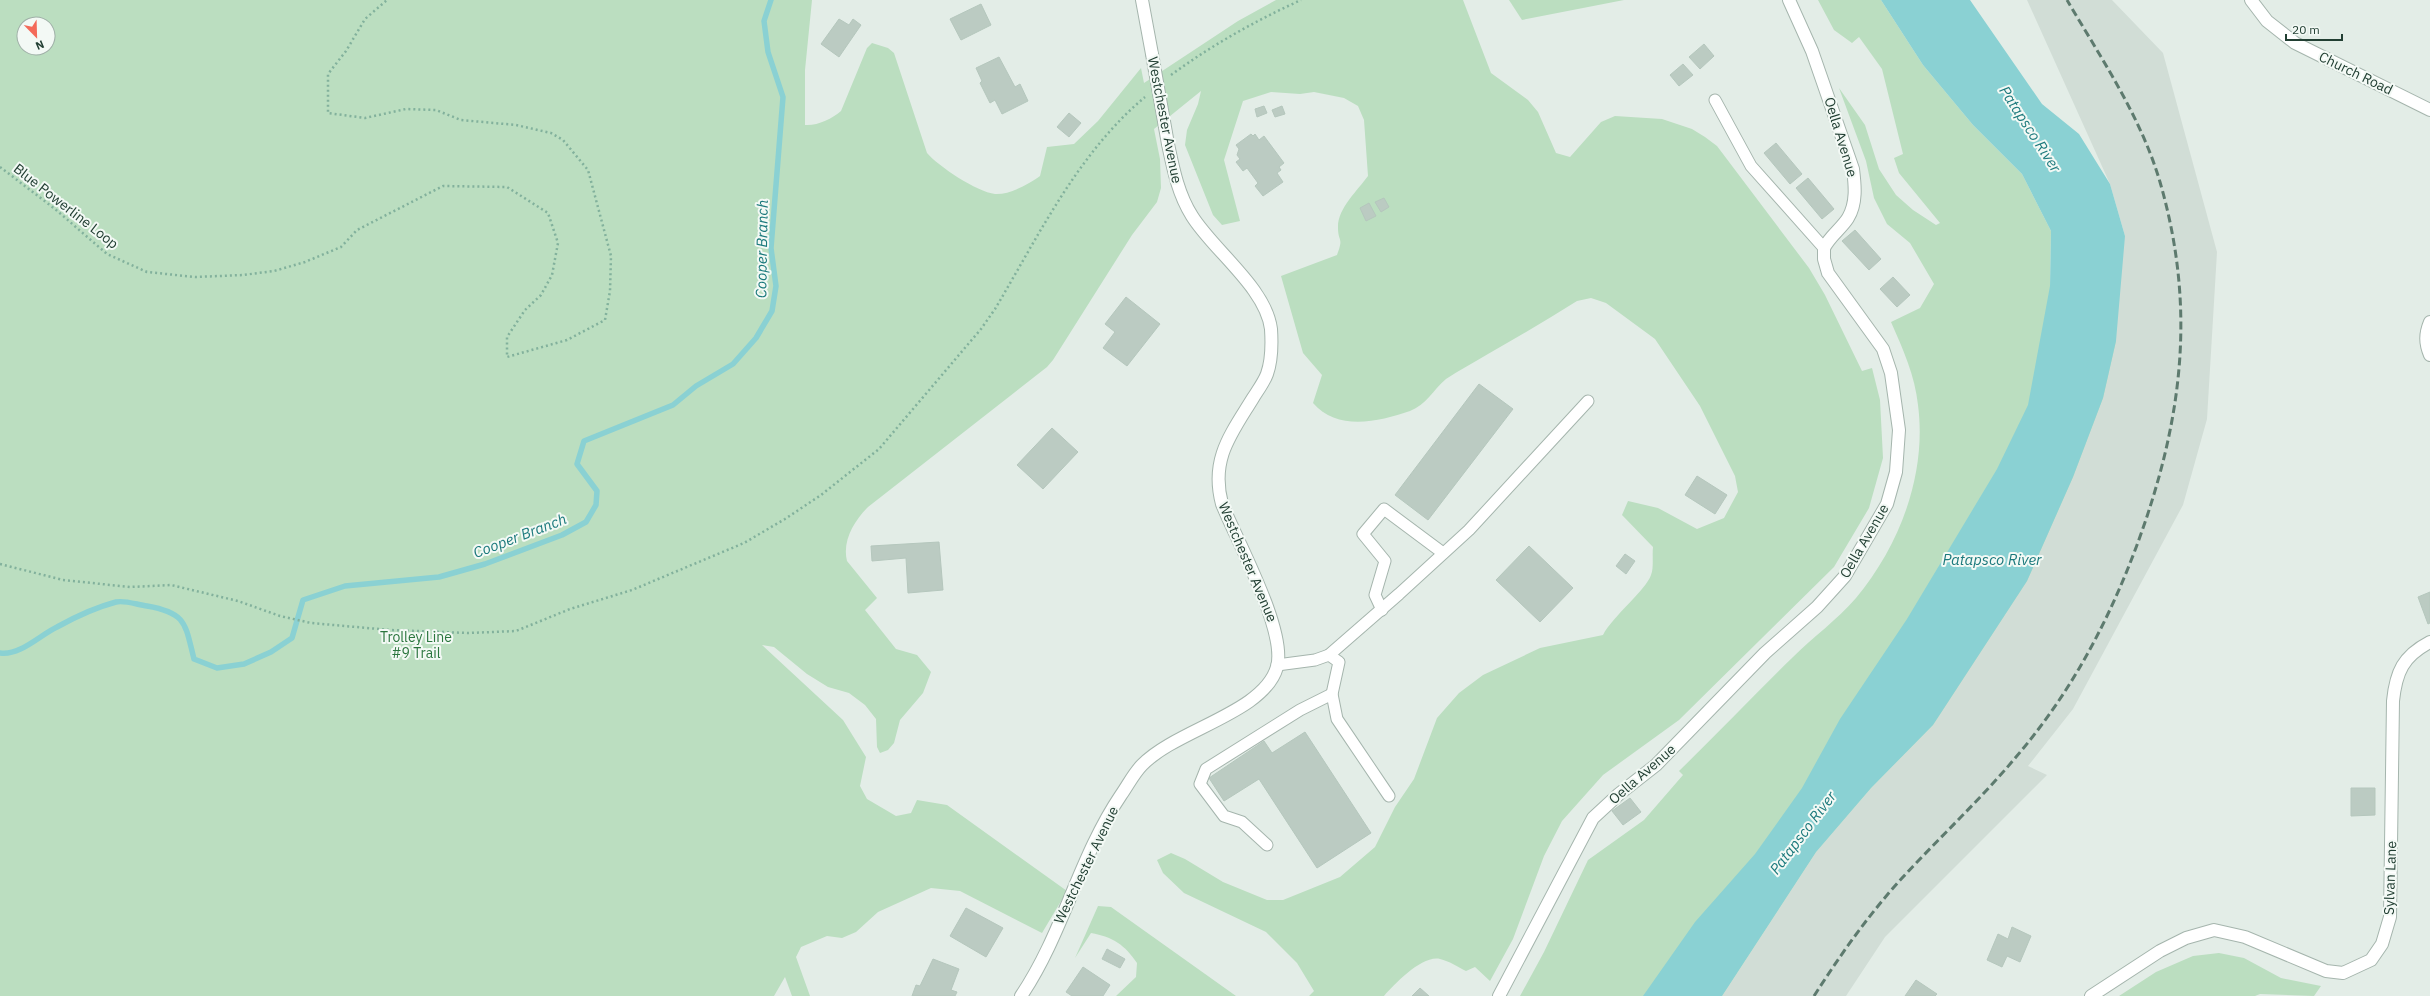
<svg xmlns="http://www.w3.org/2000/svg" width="2430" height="996" font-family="'IBM Plex Sans',sans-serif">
  <rect width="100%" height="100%" fill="#e3ede7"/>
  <polygon fill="#d1ddd6" points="2027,0 2112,0 2163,53 2217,252 2207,419 2183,505 2073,709 2028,766 2047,775 1885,937 1846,996 1722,996 1816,852 1871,788 1933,725 1977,654 2125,236 2110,184"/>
  <g fill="#bbdec0" fill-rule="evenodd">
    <path d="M0,0H812L805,70V125C817,126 832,119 841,111L867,48L872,43L888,48L894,53L927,153C938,166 977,192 995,194C1009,195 1029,184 1040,176L1047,147L1074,144L1098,121L1141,68L1144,83L1238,21L1276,0H1463L1491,73L1528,100L1538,112L1556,153L1570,157L1601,122L1615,116L1662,119L1692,129L1705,137L1717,146L1809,268L1825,295L1862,371L1872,368L1880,400L1883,458L1869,508L1834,567L1679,720L1603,775L1562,821L1544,856L1513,939L1490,981L1475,967L1466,971C1458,967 1449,961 1440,959C1422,955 1395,984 1384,996H1309L1314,991L1297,963L1266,932L1184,893L1163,873L1157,860L1171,853L1185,859L1223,882L1267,900H1283L1340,877L1375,847L1395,807L1414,779L1437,718L1459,693L1483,675L1540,648L1603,635C1613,616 1646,590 1651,575C1654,567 1652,556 1653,547L1622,515L1628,501L1658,508L1697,529L1724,518L1738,492L1735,476L1700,406L1655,339L1606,303L1591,298L1577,301C1548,319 1518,337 1488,354C1475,362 1459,370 1446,379C1433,390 1426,405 1410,411C1378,422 1337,431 1313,403L1322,375L1303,353L1281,276L1337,255C1344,237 1338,242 1338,228C1337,209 1358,190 1368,176L1364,120L1358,106L1344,98L1314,92L1300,94L1271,92L1243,101L1224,160L1240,221L1222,225L1213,215L1185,145L1187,130L1198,104L1201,91L1154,129L1160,159L1161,188L1157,202L1132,235L1053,360L1047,367L868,507C854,521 842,541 847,561L877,598L865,610L896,649L917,655L931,672L923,693L900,720L894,743L888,750L880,753L877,747L876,719L865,705L849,693L828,687L807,674L774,647L762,645L843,720L866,757L860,786L867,799L896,816L911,813L917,800L947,805L1067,891L1042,933L960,891L931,888L878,912L856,932L842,938L827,936L801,947L796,957L810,996H792L785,977L774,996H0ZM24,24H48V48H24Z"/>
    <polygon points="1509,0 1624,0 1522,20"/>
    <path d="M1818,0H1881L1923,65L1973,125L2022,174L2051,231L2050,286L2116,341L2103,398L2073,477L2027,581L1933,725L1871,788L1816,852L1722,996H1520L1544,952L1588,860L1644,820L1683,775L1679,771C1717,734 1754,695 1792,658C1813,637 1837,620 1856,598C1900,545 1927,474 1918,405C1915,376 1903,349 1891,322L1920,308L1934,284L1910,243L1887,224L1874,198L1866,161L1839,88L1865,125L1879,169L1896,195L1913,210L1936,225L1940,223L1899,173L1894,158L1903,154L1882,69L1859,37L1852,43L1834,30Z"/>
    <path d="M1098,906L1111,907L1236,996H1116L1136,977L1137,963C1125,945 1113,937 1091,933L1075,958Z"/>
    <polygon points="2219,953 2244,958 2281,978 2321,986 2314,996 2260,994 2255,996 2119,996 2156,972 2193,956"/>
  </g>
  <polygon fill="#8ad1d3" points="1881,0 1970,0 2042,104 2079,134 2110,184 2125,236 2116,341 2103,398 2073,477 2027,581 1933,725 1871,788 1816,852 1722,996 1643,996 1695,922 1755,854 1802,788 1840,719 1907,619 1997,469 2028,405 2050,286 2051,231 2022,174 1973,125 1923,65"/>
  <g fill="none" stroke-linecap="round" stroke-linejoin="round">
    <path stroke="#8ad1d3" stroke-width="5.5" d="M0,653C20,656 40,635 57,627C75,617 97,607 116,602C125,600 138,605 147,606C187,613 185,624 194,659L217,668L244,664L271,652L292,638L303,600L345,586L439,577L485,564L562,535L586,522L596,505L597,491L577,464L584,441L673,405L696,386L733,364L756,338L772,311L776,286L771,248L783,97L768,52L764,21L771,0"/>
  </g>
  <g fill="#bbcbc2" stroke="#b5c7bd">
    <polygon points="981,4 991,25 961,40 950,19"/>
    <polygon points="839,19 849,25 853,19 861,25 839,57 821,44"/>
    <polygon points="1704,44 1714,56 1700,69 1689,57"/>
    <polygon points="999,57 1015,87 1020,84 1028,101 1002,114 995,100 990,103 980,83 982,81 976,68"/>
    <polygon points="1683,64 1693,75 1679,86 1670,75"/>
    <polygon points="1264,106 1267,113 1257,117 1255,109"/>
    <polygon points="1282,106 1285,114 1275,117 1272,110"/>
    <polygon points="1069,113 1081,123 1069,137 1057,127"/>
    <polygon points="1251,134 1253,136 1255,134 1259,140 1264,136 1284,163 1279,167 1281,170 1277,173 1283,182 1263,196 1255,186 1258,183 1247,168 1243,171 1236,162 1240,159 1237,155 1239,149 1236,145"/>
    <polygon points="1776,143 1802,174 1790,184 1764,153"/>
    <polygon points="1808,178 1834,209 1822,219 1796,188"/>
    <polygon points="1384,198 1389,207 1381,212 1375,202"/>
    <polygon points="1369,203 1376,216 1366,221 1360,208"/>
    <polygon points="1855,230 1881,259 1869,270 1842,241"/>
    <polygon points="1893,277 1910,295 1897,307 1880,289"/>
    <polygon points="1126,297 1160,324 1127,366 1103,348 1115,332 1105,324"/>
    <polygon points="1479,384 1513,409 1428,520 1395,495"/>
    <polygon points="1052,428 1078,452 1043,489 1017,465"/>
    <polygon points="1697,476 1727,495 1715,514 1685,495"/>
    <polygon points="939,542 943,590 908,593 906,558 872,561 871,546"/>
    <polygon points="1529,546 1573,588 1540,622 1496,580"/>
    <polygon points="1625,554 1635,561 1626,574 1616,566"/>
    <polygon points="2430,592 2430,623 2428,624 2418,597"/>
    <polygon points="1305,732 1371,833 1317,868 1259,779 1224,801 1209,778 1264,741 1272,753"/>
    <polygon points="2351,788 2375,788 2375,815 2351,816"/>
    <polygon points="1630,798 1641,812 1623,825 1612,811"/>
    <polygon points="966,908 1003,928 986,957 950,936"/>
    <polygon points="2012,927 2031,936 2020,962 2007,956 2002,967 1987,960 1998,934 2008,939"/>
    <polygon points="1107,949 1125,959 1120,968 1102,959"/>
    <polygon points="933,959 959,969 951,990 957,992 955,996 912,996 916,985 920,986"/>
    <polygon points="1083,967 1110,985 1103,996 1072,996 1066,992"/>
    <polygon points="1916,980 1937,994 1935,996 1905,996"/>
    <polygon points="1420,988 1429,996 1412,996"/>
  </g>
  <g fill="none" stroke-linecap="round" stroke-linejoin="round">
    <defs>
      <g id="service">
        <polyline points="1715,100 1751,166 1824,248"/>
        <polyline points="1382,610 1375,595 1385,561 1363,534 1384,509 1443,553"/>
        <polyline points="1329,655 1399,594 1469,530 1588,401"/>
        <polyline points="1277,665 1315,660 1329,655 1339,662 1332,694 1337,719 1389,796"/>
        <polyline points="1267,845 1242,822 1224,816 1200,784 1206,769 1300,710 1332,694"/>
      </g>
      <g id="minor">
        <polyline points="1142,0 1152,54"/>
        <polyline points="2251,0 2267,21 2295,43 2430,110"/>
        <path d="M2430,322C2425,334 2425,343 2430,355"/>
        <path d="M1021,996C1063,934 1079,857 1121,795C1128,785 1134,773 1142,765C1177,729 1264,713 1277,667C1287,631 1237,541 1222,504C1210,459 1231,434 1253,398C1258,390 1264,382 1267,374C1272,360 1272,344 1271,329C1266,288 1213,250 1192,216C1178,194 1173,168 1168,144"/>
        <path d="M1499,996L1593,818L1619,794L1656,765L1765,653L1817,607L1845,576L1887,504L1896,472L1899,430L1891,373L1883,349L1828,273L1824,259V248C1830,236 1841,229 1848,218C1857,203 1855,185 1853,169L1812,51L1789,0"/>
        <path d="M2091,996L2160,951L2186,938L2214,930L2245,937L2326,971L2343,973L2371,960L2382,944L2390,917L2393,701C2396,672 2403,656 2430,642"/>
      </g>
    </defs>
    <use href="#service" stroke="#a5b5ad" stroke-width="13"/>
    <use href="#minor" stroke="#a5b5ad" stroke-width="14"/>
    <g stroke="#82b19c" stroke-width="2.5" stroke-dasharray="2 3" stroke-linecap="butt">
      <path d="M1171,75C1212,45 1255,21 1301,0"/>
      <polyline points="0,167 55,209 107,254 147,272 195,277 243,275 274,271 305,262 341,247 357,230 443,186 507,187 548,213 558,243 552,275 541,295 525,310 507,337 507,357 567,340 605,320 610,291 611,256 588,170 563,140 551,133 516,125 461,120 436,110 406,109 365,118 328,113 328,74 346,51 365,19 387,0"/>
      <path d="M0,564L63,580L130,587L171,585L238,601L280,616L311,623L390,630L468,633L516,631L570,609L632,590L744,543L785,519L821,495L879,449L981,329L995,309C1039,235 1078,153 1145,97"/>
    </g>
    <use href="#service" stroke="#fff" stroke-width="11"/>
    <use href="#minor" stroke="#fff" stroke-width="12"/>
    <path stroke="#5d7a6e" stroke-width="3" stroke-dasharray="8 4" stroke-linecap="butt" d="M1814,996C1841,954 1869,914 1903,877C1940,837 1981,799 2016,757C2070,694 2108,623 2137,545C2182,422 2197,310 2160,182C2141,117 2101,58 2067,0"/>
    <defs>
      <polyline id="minor-bridge" points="1152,54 1168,144"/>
    </defs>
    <use href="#minor-bridge" stroke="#a5b5ad" stroke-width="14" stroke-linecap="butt"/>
    <use href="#minor-bridge" stroke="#fff" stroke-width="12"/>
  </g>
  <g text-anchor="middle" stroke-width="4" stroke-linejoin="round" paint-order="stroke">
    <g font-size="14" fill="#223f33" stroke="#f3f9f5">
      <text transform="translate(2356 73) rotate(26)" y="5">Church Road</text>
      <text transform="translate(1165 120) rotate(79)" y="5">Westchester Avenue</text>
      <text transform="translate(1841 137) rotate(73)" y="5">Oella Avenue</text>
      <text transform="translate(66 206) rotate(38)" y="5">Blue Powerline Loop</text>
      <text transform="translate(1864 541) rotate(-60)" y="5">Oella Avenue</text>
      <text transform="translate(1248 562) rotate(67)" y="5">Westchester Avenue</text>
      <text transform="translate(1642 774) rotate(-41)" y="5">Oella Avenue</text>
      <text transform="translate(1086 865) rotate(-64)" y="5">Westchester Avenue</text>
      <text transform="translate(2390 878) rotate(-88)" y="5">Sylvan Lane</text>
    </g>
    <g font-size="14" fill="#2b763e" stroke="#f3f9f5">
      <text x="416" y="642">Trolley Line<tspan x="416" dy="16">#9 Trail</tspan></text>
    </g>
    <g font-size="15" font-style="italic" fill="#1b797c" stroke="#f3f9f5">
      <text transform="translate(2030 129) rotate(57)" y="5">Patapsco River</text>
      <text transform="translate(762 249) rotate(-89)" y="5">Cooper Branch</text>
      <text transform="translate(520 536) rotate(-21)" y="5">Cooper Branch</text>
      <text x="1992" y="565">Patapsco River</text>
      <text transform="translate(1803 833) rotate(-53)" y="5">Patapsco River</text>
    </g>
  </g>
  <g transform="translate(36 36) rotate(157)"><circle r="19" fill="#f3f9f5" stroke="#9fafa7"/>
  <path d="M0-3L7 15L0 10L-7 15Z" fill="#f46a59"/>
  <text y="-6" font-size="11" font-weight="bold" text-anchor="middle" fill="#223f33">N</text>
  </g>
  <path d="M2286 34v6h56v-6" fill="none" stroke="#223f33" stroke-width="2"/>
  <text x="2292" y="34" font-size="12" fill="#223f33" stroke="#f3f9f5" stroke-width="3" paint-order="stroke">20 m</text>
</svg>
